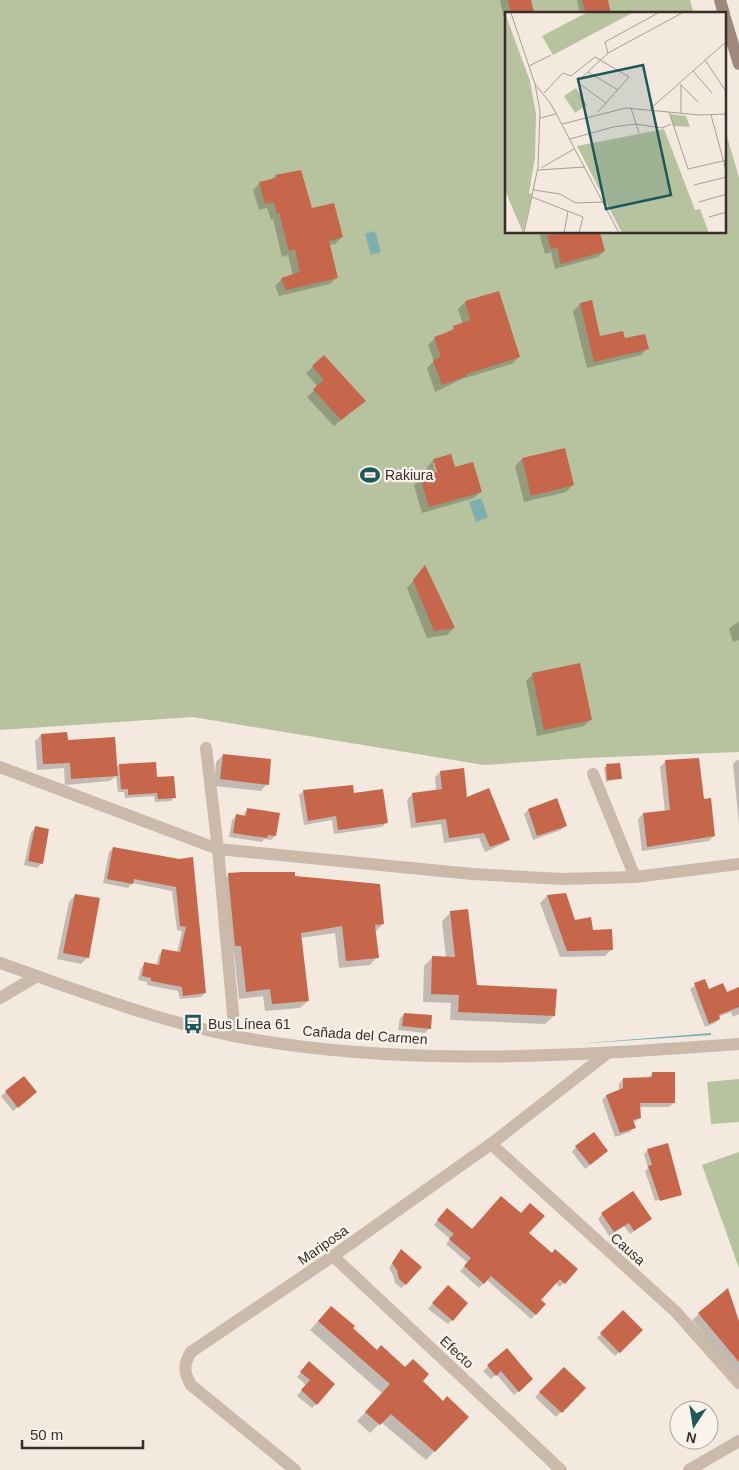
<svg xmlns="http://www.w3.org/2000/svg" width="739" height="1470" font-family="Arial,sans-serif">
  <rect width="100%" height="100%" fill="#f3e9df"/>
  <g fill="#b7c29e">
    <polygon points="0,0 690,0 694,14 507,14 507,232 725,232 725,129 739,178 739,752 584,758 484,765 193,717 0,730"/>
    <polygon points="739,1079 739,1122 711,1124 707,1082"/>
    <polygon points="739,1152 739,1268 702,1165"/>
  </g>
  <g fill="#7eafb0">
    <polygon points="375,231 381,252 371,255 365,234"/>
    <polygon points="481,498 488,517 476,522 469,502"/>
    <polygon points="711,1033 711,1035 575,1044"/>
  </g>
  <g fill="#0003" fill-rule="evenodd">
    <polygon points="500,0 530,0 533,11 530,14 507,14 505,23"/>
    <polygon points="577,0 606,0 610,14 580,14"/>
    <polygon points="276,177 342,237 335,244 329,245 337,277 330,284 279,296 275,286 282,279 293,276 288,255 282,257 273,219 271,220 267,208 259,210 253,190 260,183"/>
    <polygon points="539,232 599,232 604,251 598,257 555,269 551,252 545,254"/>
    <polygon points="499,292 519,357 512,364 462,379 435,392 427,368 434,361 428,345 435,338 463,324 458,309 465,302"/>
    <polygon points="591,302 599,337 624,340 648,348 641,355 587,368 573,311 580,304"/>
    <polygon points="313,367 364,401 334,426 307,397 318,387 306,373"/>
    <polygon points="564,450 573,485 566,492 524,502 515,466 522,459"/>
    <path d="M434,460L454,469L480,492L474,498L422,513L414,485L421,478L429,476L427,467ZM433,463H435L440,478H437Z"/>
    <polygon points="425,567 454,628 447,635 427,638 407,588"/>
    <polygon points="739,621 739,640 733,642 729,629"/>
    <polygon points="533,674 591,719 584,726 537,736 526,681"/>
    <polygon points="41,735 116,768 119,765 156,779 174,797 171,801 155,802 154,796 125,798 124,792 118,792 116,776 110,781 65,785 64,768 37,770 35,741"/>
    <polygon points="223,755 267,784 261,791 214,786 216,762"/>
    <polygon points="737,760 739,760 739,824 733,764"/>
    <polygon points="665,762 703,800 714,836 709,841 642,851 638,819 643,814 665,812 660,767"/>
    <polygon points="619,764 621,778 606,782 604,767"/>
    <polygon points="440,772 508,839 503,844 485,852 479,838 444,843 441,824 411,828 407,800 412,794 436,791 435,777"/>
    <polygon points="304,791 353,795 387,822 382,827 334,834 332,820 304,825 299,795"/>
    <polygon points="556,800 565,826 561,830 533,840 524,814 528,810"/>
    <polygon points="247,809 275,836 271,840 264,839 262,842 229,837 232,820 236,816 242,817"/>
    <polygon points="35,828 42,863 37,868 24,865 31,832"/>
    <polygon points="113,848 179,860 205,993 201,997 180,999 178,991 147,985 147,982 138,980 141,968 145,964 156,966 159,955 163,950 177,953 182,931 177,930 172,891 132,883 128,888 103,883 109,852"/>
    <polygon points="229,875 294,878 383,924 375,932 377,957 370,965 339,968 335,933 301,938 308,1001 300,1008 265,1011 263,996 239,999 234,953 228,953 221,882"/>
    <polygon points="75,895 88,957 81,964 57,959 69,902"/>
    <polygon points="565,895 574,921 592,931 612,949 605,956 560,957 540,903 547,896"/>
    <polygon points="451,912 476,986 554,1016 545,1024 450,1020 451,1003 423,1002 424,966 432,958 446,958 442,921"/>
    <polygon points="704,980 708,991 726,993 739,989 739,1014 733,1017 731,1012 718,1017 719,1019 715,1023 705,1027 690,989"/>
    <polygon points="404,1014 430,1028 425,1033 398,1030 400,1018"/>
    <polygon points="653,1073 674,1103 669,1107 639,1107 640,1118 633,1123 634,1127 630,1132 615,1137 602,1100 606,1096 619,1091 619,1084 623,1079 648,1078"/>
    <polygon points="24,1078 31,1097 13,1111 1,1096"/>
    <polygon points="576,1147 602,1155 585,1169 572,1152"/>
    <polygon points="648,1150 681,1194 678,1197 678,1195 655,1201 645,1171 648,1168 644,1154"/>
    <polygon points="443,1214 472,1230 527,1233 551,1254 564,1283 560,1287 555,1283 539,1300 536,1314 531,1319 487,1280 479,1288 460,1271 468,1263 446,1244 450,1239 434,1225"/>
    <polygon points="602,1214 651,1219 630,1234 624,1226 609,1236 598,1219"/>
    <polygon points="401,1251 406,1284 401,1288 395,1283 393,1275 389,1268"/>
    <polygon points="443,1291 452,1320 448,1324 428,1309"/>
    <polygon points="623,1312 641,1330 615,1356 597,1338"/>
    <polygon points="699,1314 739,1325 739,1377 692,1320"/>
    <polygon points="322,1317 351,1328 376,1351 421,1381 443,1402 467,1417 426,1460 381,1422 370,1433 357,1421 383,1394 310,1330"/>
    <polygon points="507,1350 527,1384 514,1395 496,1374 491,1379 483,1371"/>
    <polygon points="309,1363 316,1404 312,1408 297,1396 306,1385 297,1377"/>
    <polygon points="564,1368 584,1388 556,1417 535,1397"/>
  </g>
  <g fill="#c6664a">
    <polygon points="508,0 531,0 534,12 511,14"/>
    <polygon points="582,0 608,0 611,14 586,14"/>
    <polygon points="301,170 312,208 334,203 343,237 329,241 338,278 286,290 281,278 300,272 295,249 289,251 279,213 277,214 274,202 265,204 259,182 276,178 275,175"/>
    <polygon points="559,232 600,232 605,251 561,264 557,247 551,249 547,236"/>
    <polygon points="499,291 520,357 466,374 467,376 442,385 433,360 441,357 434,337 454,330 453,326 470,320 465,301"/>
    <polygon points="592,300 600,336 623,331 625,338 645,334 649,349 594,362 580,303"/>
    <polygon points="324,355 366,401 341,420 313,389 324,380 312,366"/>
    <polygon points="565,448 574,485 531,496 522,458"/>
    <polygon points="451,454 455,467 473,462 482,492 429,507 420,477 437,472 433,459"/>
    <polygon points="425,565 455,628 434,631 413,580"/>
    <polygon points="580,663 592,720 544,730 532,673"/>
    <polygon points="67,732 68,740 115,737 118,776 71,779 70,763 43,764 41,734"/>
    <polygon points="223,754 271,759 269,785 220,779"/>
    <polygon points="699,758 704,799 711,798 715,836 647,847 643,813 670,810 665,760"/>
    <polygon points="156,762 157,777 174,776 176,798 158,799 157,793 128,795 128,789 121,789 119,764"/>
    <polygon points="620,763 622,779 607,780 606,764"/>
    <polygon points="464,768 467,797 489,788 510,840 490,847 484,833 449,838 446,819 416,823 412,793 442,789 440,771"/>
    <polygon points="353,785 354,793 383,789 388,823 338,830 336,816 308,821 303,790"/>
    <polygon points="557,798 567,826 537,836 528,809"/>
    <polygon points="247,808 280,813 276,836 268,835 267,838 233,833 236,814 246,816"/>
    <polygon points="35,826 49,829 43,864 28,861"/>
    <polygon points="113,847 179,859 193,857 206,993 183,996 182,987 151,981 151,978 142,976 144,962 159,965 162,949 180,952 186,927 180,926 176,887 134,879 133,884 107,879"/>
    <polygon points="243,872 295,872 295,876 380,884 384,924 375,925 379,958 346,961 342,926 301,933 309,1001 272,1004 270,989 246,992 241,946 235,946 228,873"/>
    <polygon points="566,893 575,920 591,917 593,930 612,929 613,950 567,951 547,895"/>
    <polygon points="75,894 100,898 89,958 63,953"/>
    <polygon points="468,909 477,985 557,989 555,1016 458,1012 459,995 431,994 432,956 455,957 450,911"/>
    <polygon points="705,979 709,989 723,983 727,992 739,987 739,1007 719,1015 720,1019 709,1024 694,983"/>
    <polygon points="404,1013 432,1015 431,1029 402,1026"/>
    <polygon points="652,1072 675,1072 675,1103 640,1103 641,1118 633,1120 636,1128 620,1133 606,1095 623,1088 623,1078 652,1077"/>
    <polygon points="24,1076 37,1092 18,1108 5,1091"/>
    <polygon points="594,1132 608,1151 590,1165 575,1146"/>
    <polygon points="668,1143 682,1195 660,1201 648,1166 652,1165 647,1149"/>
    <polygon points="633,1191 652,1219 634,1231 629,1223 614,1232 601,1213"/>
    <polygon points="501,1196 521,1213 530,1203 545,1216 529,1233 552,1253 555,1249 578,1269 565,1284 560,1279 541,1300 546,1304 536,1315 491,1276 484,1284 464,1266 471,1258 449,1239 454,1234 437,1220 447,1208 472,1229"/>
    <polygon points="401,1249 422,1267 406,1285 399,1279 397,1270 392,1263"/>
    <polygon points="448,1285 468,1303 453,1321 432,1303"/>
    <polygon points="728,1288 739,1321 739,1362 698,1313"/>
    <polygon points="331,1306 355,1326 353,1328 377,1350 381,1345 405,1367 413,1359 429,1374 423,1381 443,1401 447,1396 469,1417 435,1452 391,1414 380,1425 365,1412 390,1384 318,1321"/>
    <polygon points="623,1310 643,1330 620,1353 600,1333"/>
    <polygon points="507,1348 533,1379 519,1392 501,1371 496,1376 487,1365"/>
    <polygon points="309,1361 335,1384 317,1405 301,1390 310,1380 300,1372"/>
    <polygon points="564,1367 586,1388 562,1413 539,1392"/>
  </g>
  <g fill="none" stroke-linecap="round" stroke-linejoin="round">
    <g stroke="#cbb9aa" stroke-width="12">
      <polyline points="206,748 218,849 235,1036"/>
      <polyline points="0,767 218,849 472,874 562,879 635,877 739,864"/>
      <polyline points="593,774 635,877"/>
      <polyline points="0,998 37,976"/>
      <polyline points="491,1144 676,1312 739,1383"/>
      <polyline points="333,1256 561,1470"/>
      <path d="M295,1470L191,1385C184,1373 183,1365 191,1352L333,1256L491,1144L605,1055"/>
      <polyline points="689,1470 739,1441"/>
    </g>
    <path stroke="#cbb9aa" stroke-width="12" d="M0,963C77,990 154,1020 234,1036C401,1068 571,1056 739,1044"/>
    <g stroke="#9f887c" stroke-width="12">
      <polyline points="720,0 724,14"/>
      <polyline points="725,18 739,64"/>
    </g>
  </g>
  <defs>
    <symbol id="stadium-bare" viewBox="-9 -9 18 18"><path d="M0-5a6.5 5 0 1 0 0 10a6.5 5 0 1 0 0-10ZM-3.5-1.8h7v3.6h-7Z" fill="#1f585b" stroke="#faf3ec" stroke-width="2.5" paint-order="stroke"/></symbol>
    <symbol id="bus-bare" viewBox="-9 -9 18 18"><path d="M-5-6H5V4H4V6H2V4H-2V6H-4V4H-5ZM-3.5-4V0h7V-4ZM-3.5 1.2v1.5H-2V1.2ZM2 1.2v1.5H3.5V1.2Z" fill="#1f585b" stroke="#faf3ec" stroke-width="2.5" paint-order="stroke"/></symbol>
  </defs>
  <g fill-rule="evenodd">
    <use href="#stadium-bare" x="356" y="461" width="28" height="28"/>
    <use href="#bus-bare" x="179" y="1010" width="28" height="28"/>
  </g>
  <g text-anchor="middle" stroke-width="4.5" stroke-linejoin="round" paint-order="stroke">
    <g font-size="14" fill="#392e2a" stroke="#faf3ec" text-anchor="start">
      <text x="385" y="480">Rakiura</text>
      <text x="208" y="1029">Bus Línea 61</text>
    </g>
    <g font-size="14" fill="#392e2a" stroke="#faf3ec">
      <text transform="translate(365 1035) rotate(4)" y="5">Cañada del Carmen</text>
      <text transform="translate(323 1245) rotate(-35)" y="5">Mariposa</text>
      <text transform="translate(628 1249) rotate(42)" y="5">Causa</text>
      <text transform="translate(457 1352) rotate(43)" y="5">Efecto</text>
    </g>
  </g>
  <g transform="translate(505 12)">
    <rect width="221" height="221" fill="#f3e9df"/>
    <path d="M0,1L25,69L31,102L30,145L24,181L27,182L18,221L0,178ZM81,1H127L48,43L37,24ZM71,76L82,93L70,101L59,84ZM165,102L181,104L185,115L168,114ZM159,117L190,198L195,197L204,221H117L72,134Z" fill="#b7c29e"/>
    <path fill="none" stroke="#a99e97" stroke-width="1" d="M6,1L30,72L35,99L33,155L19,221M103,41L100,30L153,1M200,48L222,81M24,54L46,43M188,59L207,81M83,60L113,78M30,72L46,92L114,221M176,72V101M176,73L193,90M39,81L58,61L66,64L90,45L124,65L93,100M101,91L72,70L103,41L177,1M126,96L134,121M145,97L222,29M164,100L183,157L222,148M206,103L222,162M35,106L51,102M57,112L121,96L195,103L222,102M65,127L108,115L131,112L157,116L166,112M36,156L69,137M33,158L80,155M189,173L222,165M29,178L55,182L71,191L98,190M27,185L78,205L74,221M194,190L222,182M204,205L222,200M59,221L63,199"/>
    <path fill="#1f585b" fill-opacity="0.15" stroke="#1f585b" stroke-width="2.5" d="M138,53L166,183L101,197L73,67Z"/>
    <rect width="221" height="221" fill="none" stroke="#392e2a" stroke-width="2.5"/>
  </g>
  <g transform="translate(694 1425) rotate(192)"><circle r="24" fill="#faf3ec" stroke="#ada49e"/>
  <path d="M0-4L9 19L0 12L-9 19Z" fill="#1f585b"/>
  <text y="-8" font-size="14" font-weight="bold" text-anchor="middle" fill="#392e2a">N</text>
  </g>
  <path d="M22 1440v8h121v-8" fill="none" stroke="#392e2a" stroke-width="2.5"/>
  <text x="30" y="1440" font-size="15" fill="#392e2a" stroke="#faf3ec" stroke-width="4" paint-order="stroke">50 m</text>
</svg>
